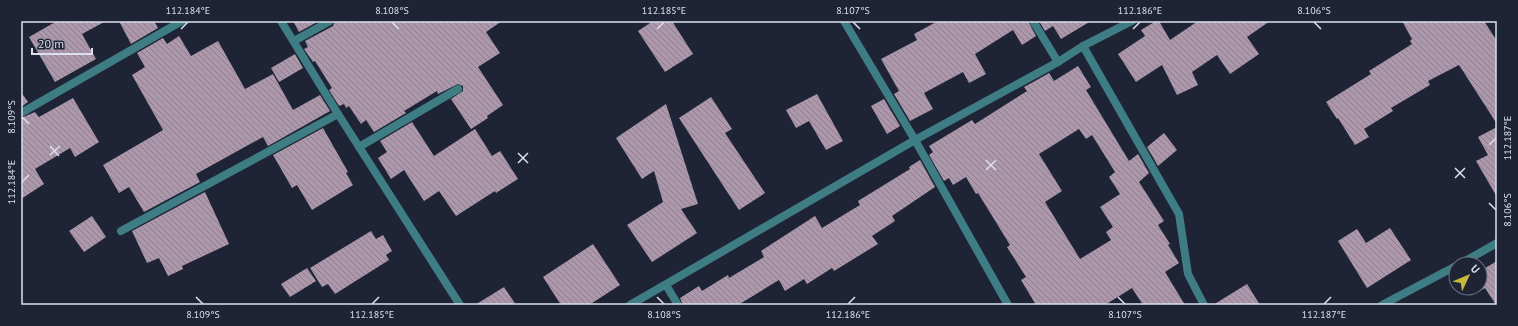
<svg xmlns="http://www.w3.org/2000/svg" width="1518" height="326" font-family="'PT Sans',sans-serif">
  <defs>
    <pattern id="building-back-hatch" width="6" height="6" patternUnits="userSpaceOnUse"><rect width="6" height="6" fill="#ac97ab"/><path d="M-1 5l2 2M0 0l6 6M5-1l2 2" fill="none" stroke="#8c7e8d"/></pattern>
  </defs>
  <rect width="100%" height="100%" fill="#1e2436"/>
  <g fill="url(#building-back-hatch)" fill-rule="evenodd">
    <polygon points="57,21 106,21 82,34 96,59 55,82 29,37"/>
    <polygon points="119,21 154,21 158,28 131,44"/>
    <polygon points="293,21 319,21 299,32"/>
    <polygon points="335,21 502,21 486,32 500,53 478,67 503,105 487,116 488,118 471,129 451,99 463,91 463,86 458,84 438,94 437,91 404,111 406,113 374,132 366,120 361,124 349,106 346,108 344,104 339,106 329,90 332,88 315,61 313,62 304,49 308,47 305,41 333,26"/>
    <polygon points="653,21 672,21 693,54 665,72 638,31"/>
    <polygon points="938,21 1028,21 1036,36 1022,45 1013,30 975,54 986,74 969,83 963,72 924,93 933,109 910,121 894,94 899,91 881,59 917,40 914,34"/>
    <polygon points="1039,21 1091,21 1061,39 1053,26 1045,31"/>
    <polygon points="1156,21 1159,21 1170,40 1198,21 1270,21 1247,37 1259,54 1230,74 1217,55 1192,72 1198,85 1177,95 1162,65 1136,82 1118,54 1145,36 1141,30"/>
    <polygon points="1402,21 1484,21 1497,41 1497,124 1459,65 1428,81 1430,85 1391,108 1393,111 1364,129 1369,137 1355,145 1338,118 1337,119 1326,102 1371,74 1369,71 1412,44 1410,41 1412,39"/>
    <polygon points="179,36 191,56 218,41 245,89 273,74 293,110 320,95 330,111 268,146 263,137 196,174 200,182 144,212 129,187 119,193 103,165 163,130 132,75 145,67 137,53 163,38 167,44"/>
    <polygon points="295,54 303,68 279,82 271,68"/>
    <path d="M1078,66L1091,87L1086,90L1129,161L1138,154L1149,173L1139,182L1164,221L1158,225L1170,244L1168,245L1179,263L1165,272L1185,305H1143L1132,288L1105,305H1036L1021,280L1026,277L1007,247L1010,245L978,193L976,194L966,177L953,185L949,178L944,181L929,155L933,152L929,146L972,120L975,124L1027,91L1024,87L1035,81L1049,73L1054,81ZM1079,129L1086,139L1092,135L1115,172L1109,177L1120,194L1100,207L1113,227L1106,232L1111,240L1080,259L1045,202L1062,191L1039,154Z"/>
    <polygon points="21,92 28,102 21,107"/>
    <polygon points="817,94 843,141 826,150 809,121 796,128 786,110"/>
    <polygon points="711,97 732,129 725,133 765,193 739,210 679,118"/>
    <polygon points="73,98 99,142 75,157 70,148 35,169 44,184 21,199 21,118 35,112 39,117"/>
    <polygon points="884,99 900,126 887,134 871,106"/>
    <polygon points="666,104 698,204 681,209 697,233 652,262 627,225 663,202 654,171 642,179 616,138"/>
    <polygon points="412,122 434,156 475,129 492,156 500,151 518,179 496,193 495,191 456,216 439,191 424,201 404,170 391,179 378,158 387,152 380,141"/>
    <polygon points="1497,127 1497,197 1476,161 1488,155 1478,137"/>
    <polygon points="323,128 348,172 346,173 353,185 312,210 297,185 292,188 273,155"/>
    <polygon points="1164,133 1177,150 1158,166 1147,147"/>
    <polygon points="920,160 935,187 892,216 895,221 872,236 878,244 834,271 832,268 807,284 804,279 785,291 779,280 738,305 683,305 680,298 699,286 702,291 728,275 729,278 764,257 761,251 815,216 822,228 860,205 858,201 910,169 909,167"/>
    <polygon points="205,192 229,244 182,266 183,269 168,276 159,258 147,263 132,231"/>
    <polygon points="92,216 106,237 84,252 69,231"/>
    <polygon points="1390,228 1411,260 1367,288 1338,241 1357,229 1366,243"/>
    <polygon points="371,231 376,239 383,235 392,251 386,255 389,260 335,294 328,284 322,287 310,268"/>
    <polygon points="593,244 620,285 589,305 561,305 543,277"/>
    <polygon points="1497,261 1497,305 1496,305 1485,288 1476,293 1473,288 1480,288 1480,271"/>
    <polygon points="307,268 316,281 290,297 281,284"/>
    <polygon points="1247,284 1260,305 1213,305"/>
    <polygon points="504,287 516,305 475,305"/>
  </g>
  <g fill="none" stroke-linecap="round" stroke-linejoin="round">
    <g stroke="#3f7d85" stroke-width="8">
      <polyline points="281,21 338,114 460,305"/>
      <polyline points="844,21 915,140 1008,305"/>
      <polyline points="1033,21 1058,62"/>
      <polyline points="294,41 330,21"/>
      <polyline points="1083,46 1179,214 1188,274 1204,305"/>
      <polyline points="21,113 182,21"/>
      <polyline points="359,147 458,89"/>
      <polyline points="121,231 338,114"/>
      <polyline points="1460,264 1497,243"/>
      <polyline points="666,285 678,305"/>
      <polyline points="630,305 915,140 1058,62 1083,46 1132,21"/>
      <polyline points="1382,305 1456,266"/>
    </g>
  </g>
  <path fill="none" stroke="#dbe0ed" stroke-width="1.5" d="M392,22L399,29M853,22L860,29M1314,22L1321,29M181,29L188,22M657,29L664,22M1133,29L1140,22M22,117L29,124M1489,145L1496,138M50,146L59,156M518,153L528,163M50,155L60,146M986,160L996,170M518,163L528,153M1455,168L1465,178M986,170L996,160M1455,178L1465,168M22,182L29,175M1489,203L1496,210M196,297L203,304M657,297L664,304M1118,297L1125,304M372,304L379,297M848,304L855,297M1324,304L1331,297"/>
  <rect width="1518" height="326" fill="none" stroke="#1e2436" stroke-width="44"/>
  <g transform="translate(1468 276) rotate(46)"><circle r="19" fill="#1e2436" stroke="#6a6f7f"/>
  <path d="M0-3L7 15L0 10L-7 15Z" fill="#cbba39"/>
  <text y="-6" font-size="11" font-weight="bold" text-anchor="middle" fill="#dbe0ed">U</text>
  </g>
  <path d="M32 48v6h60v-6" fill="none" stroke="#dbe0ed" stroke-width="2"/>
  <text x="38" y="48" font-size="12" fill="#dbe0ed" stroke="#1e2436" stroke-width="3" paint-order="stroke">20 m</text>
  <rect x="22" y="22" width="1474" height="282" fill="none" stroke="#dbe0ed" stroke-width="1.5"/>
  <g font-size="10" text-anchor="middle" fill="#dbe0ed">
    <text x="188" y="14">112.184°E</text>
    <text x="392" y="14">8.108°S</text>
    <text x="664" y="14">112.185°E</text>
    <text x="853" y="14">8.107°S</text>
    <text x="1140" y="14">112.186°E</text>
    <text x="1314" y="14">8.106°S</text>
    <text transform="translate(11 117) rotate(-90)" y="4">8.109°S</text>
    <text transform="translate(1507 138) rotate(-90)" y="4">112.187°E</text>
    <text transform="translate(11 182) rotate(-90)" y="4">112.184°E</text>
    <text transform="translate(1507 210) rotate(-90)" y="4">8.106°S</text>
    <text x="203" y="318">8.109°S</text>
    <text x="372" y="318">112.185°E</text>
    <text x="664" y="318">8.108°S</text>
    <text x="848" y="318">112.186°E</text>
    <text x="1125" y="318">8.107°S</text>
    <text x="1324" y="318">112.187°E</text>
  </g>
</svg>
